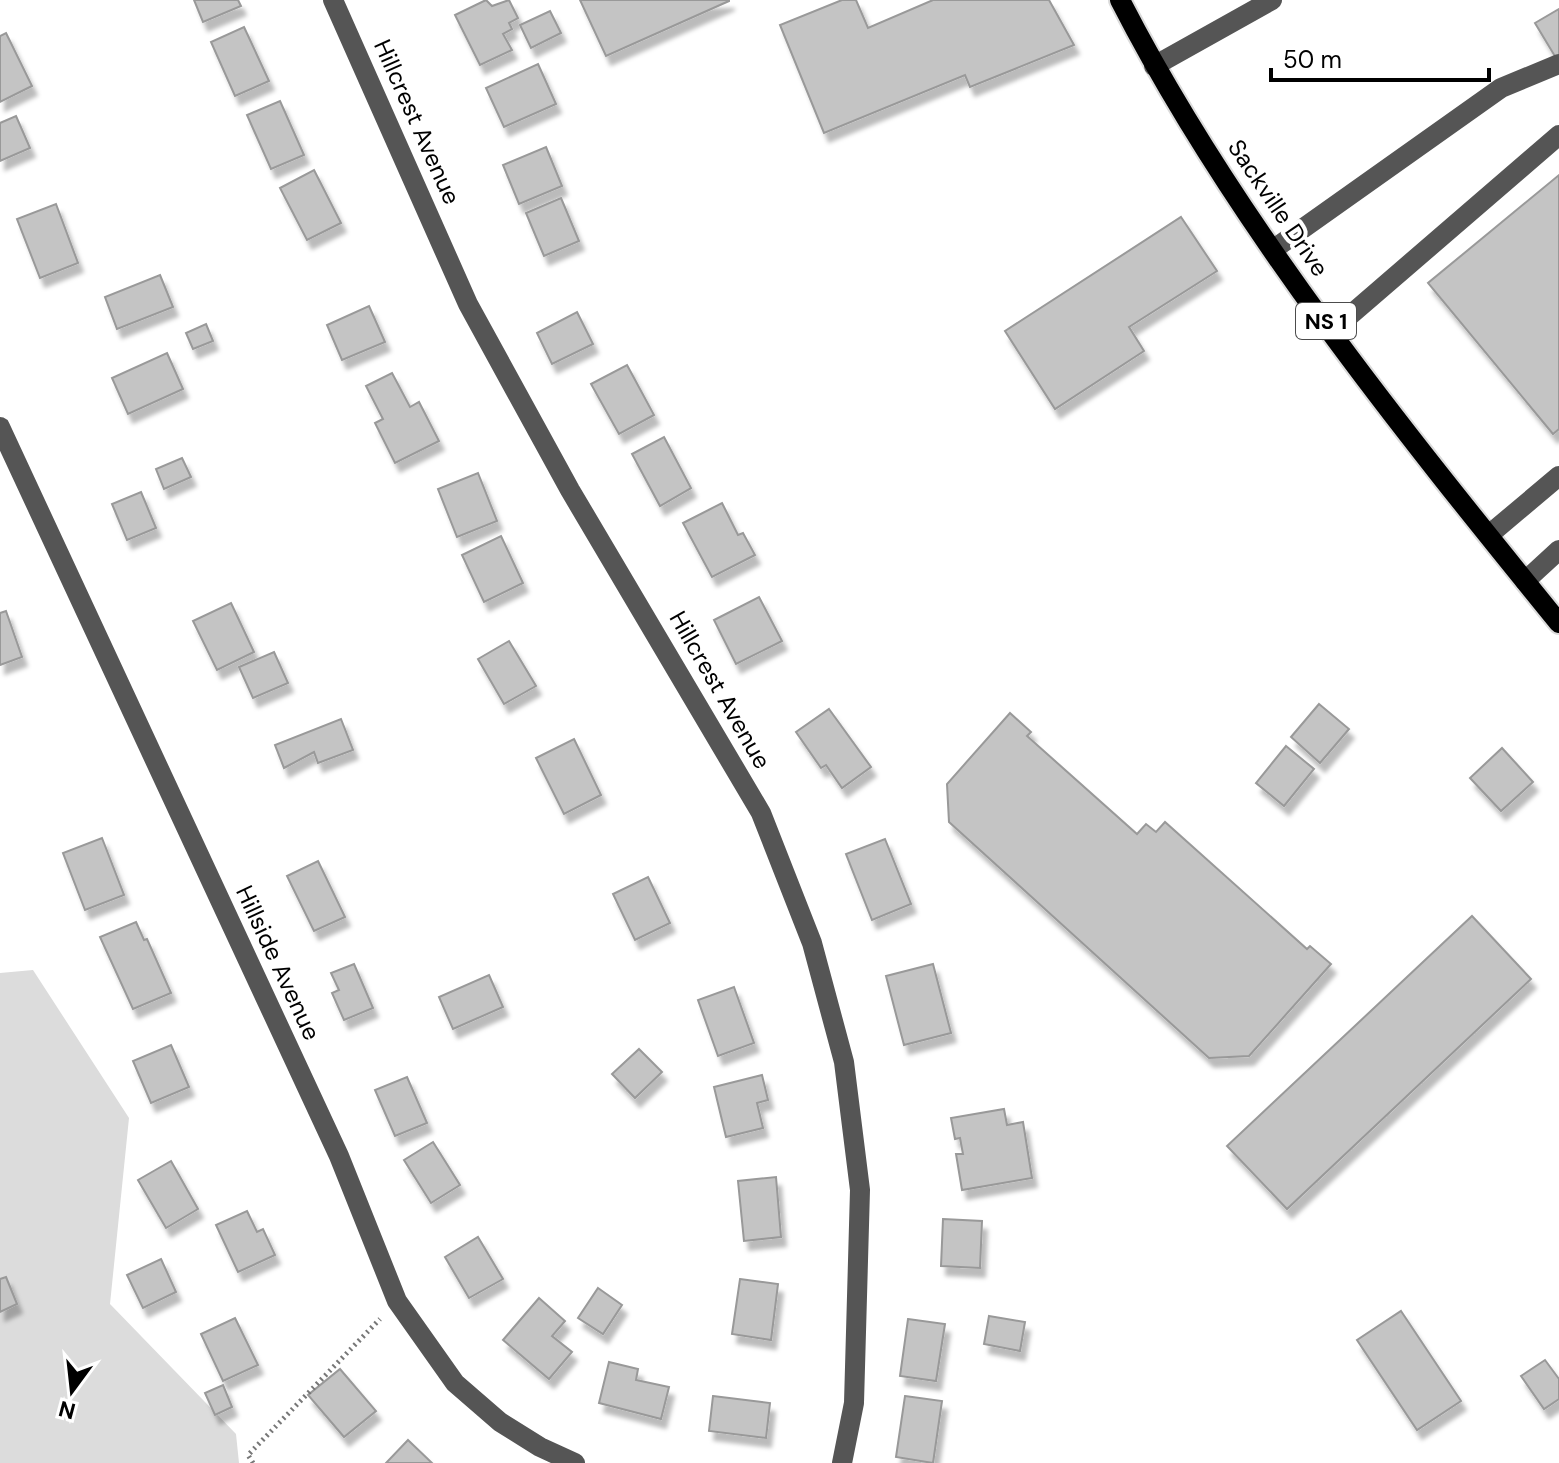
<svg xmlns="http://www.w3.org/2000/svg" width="1559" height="1463" font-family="'DM Sans',sans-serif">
  <defs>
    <filter id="shadow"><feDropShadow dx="5" dy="9" stdDeviation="2" flood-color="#0004"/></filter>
  </defs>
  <rect width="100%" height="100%" fill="#fff"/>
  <polygon fill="#dcdcdc" points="33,970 129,1118 110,1304 236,1434 239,1463 0,1463 0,973"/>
  <g fill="#c4c4c4" stroke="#999" stroke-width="2" filter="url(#shadow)">
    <polygon points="194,0 238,0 241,6 203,22"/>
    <polygon points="486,0 492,6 509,0 518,18 509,23 512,29 503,34 512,50 480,65 455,15"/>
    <polygon points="580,0 729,0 729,1 606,56"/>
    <polygon points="842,0 856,0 868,28 933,0 1049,0 1074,45 970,87 965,75 824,133 780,25"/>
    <polygon points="1559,9 1559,63 1535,23"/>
    <polygon points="550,11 561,33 531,48 520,25"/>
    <polygon points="244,27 269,81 235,96 211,42"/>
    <polygon points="6,33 32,86 0,102 0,36"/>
    <polygon points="538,64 556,104 504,127 486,88"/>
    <polygon points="280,101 304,155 271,169 247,115"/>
    <polygon points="16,116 30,148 0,161 0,123"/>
    <polygon points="546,147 562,186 519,204 503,165"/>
    <polygon points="314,170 341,223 307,240 280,188"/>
    <polygon points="1559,175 1559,429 1553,434 1428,283"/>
    <polygon points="561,198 579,241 544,256 526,213"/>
    <polygon points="56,204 78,263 40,278 17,219"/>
    <polygon points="1181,217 1217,271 1129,327 1144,351 1055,409 1005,331"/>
    <polygon points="160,275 173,307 117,329 105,297"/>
    <polygon points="369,306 385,342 342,360 327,325"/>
    <polygon points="577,312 593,344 552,364 537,333"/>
    <polygon points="206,324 213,341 193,349 186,333"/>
    <polygon points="167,353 183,389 128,414 112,378"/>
    <polygon points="627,365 654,415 619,434 591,384"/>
    <polygon points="392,373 410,407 419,402 439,441 395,463 375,423 383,419 366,386"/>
    <polygon points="664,437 691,488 660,506 632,454"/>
    <polygon points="182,458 191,477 164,489 156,469"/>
    <polygon points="478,473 497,521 457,537 438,489"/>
    <polygon points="141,492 156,528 127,540 112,504"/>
    <polygon points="722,503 738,535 743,533 755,555 712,577 683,523"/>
    <polygon points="501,536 523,583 484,602 462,555"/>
    <polygon points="759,597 782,641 736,664 714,620"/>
    <polygon points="231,603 254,652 217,670 193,621"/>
    <polygon points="6,611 22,657 0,665 0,613"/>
    <polygon points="509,641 536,686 504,704 478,659"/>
    <polygon points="274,652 288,683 253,698 239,667"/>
    <polygon points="1319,704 1349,729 1320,763 1291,737"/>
    <polygon points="829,709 871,767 842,788 826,765 821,768 796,732"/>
    <polygon points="1010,713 1031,732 1027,736 1137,834 1146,824 1156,832 1165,822 1307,949 1310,946 1331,964 1249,1056 1209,1058 949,822 947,784"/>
    <polygon points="341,719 353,750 318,763 314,752 284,768 275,745"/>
    <polygon points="574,739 601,795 564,814 536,758"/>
    <polygon points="1286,746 1314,769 1284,806 1256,783"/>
    <polygon points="1502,748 1533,782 1501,811 1470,778"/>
    <polygon points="102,838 124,895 85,910 63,853"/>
    <polygon points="885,839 911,904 872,920 846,854"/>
    <polygon points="318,861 345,917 314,931 287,876"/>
    <polygon points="648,877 670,923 635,940 613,894"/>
    <polygon points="1472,916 1531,979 1287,1209 1227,1146"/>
    <polygon points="136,922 144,940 147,939 171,993 133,1009 100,937"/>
    <polygon points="354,964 373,1008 344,1020 332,993 339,990 331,973"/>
    <polygon points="933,964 951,1033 904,1045 886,976"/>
    <polygon points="489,975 503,1007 453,1029 439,997"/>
    <polygon points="734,987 754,1043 718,1056 698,1000"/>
    <polygon points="171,1045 189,1087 151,1103 133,1061"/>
    <polygon points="639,1049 662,1072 635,1098 612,1074"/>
    <polygon points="762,1075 768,1100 757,1103 763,1128 726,1137 714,1087"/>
    <polygon points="407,1077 427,1123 395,1136 375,1090"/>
    <polygon points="1004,1109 1007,1125 1023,1122 1032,1178 962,1190 956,1154 963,1154 960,1138 955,1139 951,1118"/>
    <polygon points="433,1142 460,1185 431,1203 404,1160"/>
    <polygon points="171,1161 198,1209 166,1228 138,1180"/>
    <polygon points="776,1177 781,1237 744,1241 738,1181"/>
    <polygon points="247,1211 257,1232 263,1229 275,1255 238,1272 216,1225"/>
    <polygon points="943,1219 982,1221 980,1268 941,1266"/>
    <polygon points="478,1237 503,1279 469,1298 445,1257"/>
    <polygon points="161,1259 176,1292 143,1308 127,1275"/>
    <polygon points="6,1277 17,1304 0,1312 0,1279"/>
    <polygon points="740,1279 778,1284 771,1340 732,1334"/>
    <polygon points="598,1288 622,1305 603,1334 578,1318"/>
    <polygon points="539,1298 565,1321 552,1336 572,1352 549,1379 503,1340"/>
    <polygon points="1401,1311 1461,1401 1417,1430 1357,1340"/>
    <polygon points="989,1316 1025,1322 1020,1351 984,1344"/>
    <polygon points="235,1318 258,1365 223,1381 201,1334"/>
    <polygon points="908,1319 945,1324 936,1381 900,1376"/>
    <polygon points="1545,1360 1559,1379 1559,1399 1544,1409 1521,1376"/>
    <polygon points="609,1362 638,1369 636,1380 669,1387 661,1419 599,1403"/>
    <polygon points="340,1369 376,1411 344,1437 308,1395"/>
    <polygon points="223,1385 232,1407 215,1415 205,1393"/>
    <polygon points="713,1396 770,1403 766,1438 709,1431"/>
    <polygon points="905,1396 942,1401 933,1463 896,1457"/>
    <polygon points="408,1440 432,1463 386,1463"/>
  </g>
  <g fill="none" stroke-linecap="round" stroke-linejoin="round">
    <defs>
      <path id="major" d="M1120,0C1232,219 1403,431 1559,623"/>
    </defs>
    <use href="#major" stroke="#dbdbdb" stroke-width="24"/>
    <polyline stroke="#777" stroke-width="5" stroke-dasharray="2 4" stroke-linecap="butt" points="253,1463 248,1455 380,1319"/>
    <g stroke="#555" stroke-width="20">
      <polyline points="333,0 468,304 570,490 761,813 812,943 844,1062 860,1190 854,1403 842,1463"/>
      <polyline points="1154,66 1272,0"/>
      <polyline points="1274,249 1501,88 1559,64"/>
      <polyline points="1333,330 1559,135"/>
      <polyline points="0,427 339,1156 397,1301 455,1383 500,1422 540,1447 575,1463"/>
      <polyline points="1490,534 1559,476"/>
      <polyline points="1525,581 1559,550"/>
    </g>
    <use href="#major" stroke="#000" stroke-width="20"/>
  </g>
  <g text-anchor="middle" stroke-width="8" stroke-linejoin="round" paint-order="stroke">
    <rect fill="#fff" stroke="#4c4c4c" stroke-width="2" x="1296" y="303" width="60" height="36" rx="6"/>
    <g font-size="22" font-weight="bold" fill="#000">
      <text x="1326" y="329">NS 1</text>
    </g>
    <g font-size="24" fill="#000" stroke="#fff">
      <text transform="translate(417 122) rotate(66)" y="8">Hillcrest Avenue</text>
      <text transform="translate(1278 208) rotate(56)" y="8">Sackville Drive</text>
      <text transform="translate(720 690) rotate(60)" y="8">Hillcrest Avenue</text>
      <text transform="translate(278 963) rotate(65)" y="8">Hillside Avenue</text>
    </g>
  </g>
  <g transform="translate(72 1391) rotate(195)" stroke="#ffffff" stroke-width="6" paint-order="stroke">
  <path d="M0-6L14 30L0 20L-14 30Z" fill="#000000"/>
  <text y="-12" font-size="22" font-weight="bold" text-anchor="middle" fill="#000000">N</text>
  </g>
  <path d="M1271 68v12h218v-12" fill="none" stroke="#000000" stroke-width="4"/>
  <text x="1283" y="68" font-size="24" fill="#000000" stroke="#ffffff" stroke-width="6" paint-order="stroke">50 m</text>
</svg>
